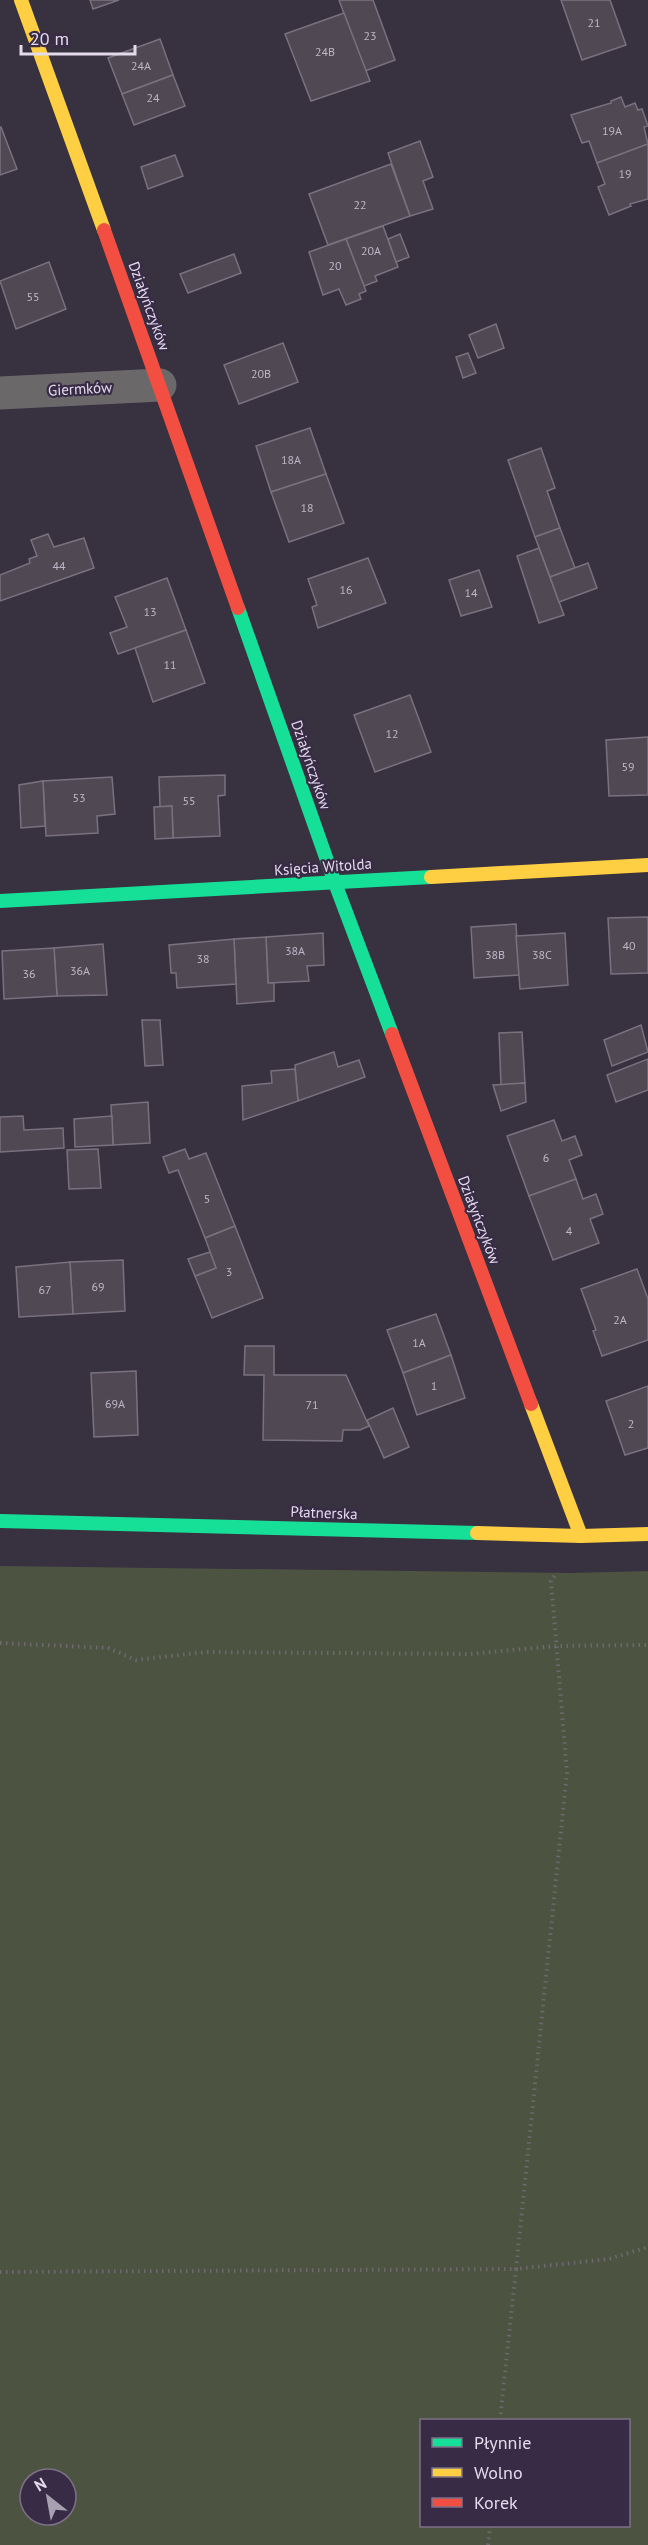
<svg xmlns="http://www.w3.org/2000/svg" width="648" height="2545" font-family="'PT Sans',sans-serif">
  <rect width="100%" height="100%" fill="#383140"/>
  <path fill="#4d5341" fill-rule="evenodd" d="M0,1566L572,1573L648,1571V2545H0ZM422,2420H628V2526H422ZM30,2479H66V2515H30Z"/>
  <g fill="#504954" stroke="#79717e" stroke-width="1.5">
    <polygon points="90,0 119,0 93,9"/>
    <polygon points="339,0 373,0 395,60 365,71"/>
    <polygon points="561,0 610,0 626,45 582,60"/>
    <polygon points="344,13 370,81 311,101 285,34"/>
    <polygon points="160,39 173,75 122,94 108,58"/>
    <polygon points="173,75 185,106 134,125 122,94"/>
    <polygon points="621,97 625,107 635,103 638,110 642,109 648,126 644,127 648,144 597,163 589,141 582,143 571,115 611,103 611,101"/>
    <polygon points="1,127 17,169 0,175 0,128"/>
    <polygon points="420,141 433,177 423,181 433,209 410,216 388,153"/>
    <polygon points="648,144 648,199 630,204 631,206 609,215 598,187 605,184 597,163"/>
    <polygon points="175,155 183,176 148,189 141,167"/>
    <polygon points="391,164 410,216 328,245 309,194"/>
    <polygon points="383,226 398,267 375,276 377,281 364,286 346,239"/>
    <polygon points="400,234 409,257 396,262 388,239"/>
    <polygon points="346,239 366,291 359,294 361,299 346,305 339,289 323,295 309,252"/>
    <polygon points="234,254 241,273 188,293 180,274"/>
    <polygon points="49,262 66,309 16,329 0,281"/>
    <polygon points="496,324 504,348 478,358 469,335"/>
    <polygon points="283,343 298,382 239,404 224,365"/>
    <polygon points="468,353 476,373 463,378 456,357"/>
    <polygon points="310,428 326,474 271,492 256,446"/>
    <polygon points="541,448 555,488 547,491 560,528 535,537 508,460"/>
    <polygon points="326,474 344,523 289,542 271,492"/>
    <polygon points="560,528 575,568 550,577 535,537"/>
    <polygon points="48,534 54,547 84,538 94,568 0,601 0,575 30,563 29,559 37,556 31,540"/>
    <polygon points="539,548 564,615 539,623 517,556"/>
    <polygon points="368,558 386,603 318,628 312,607 317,605 308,579"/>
    <polygon points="588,563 597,588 559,602 550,577"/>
    <polygon points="479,570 492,607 461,616 449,580"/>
    <polygon points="167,578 186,630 118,654 110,633 127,627 115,597"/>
    <polygon points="186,630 205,683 153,702 135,648"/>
    <polygon points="410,695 431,752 375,772 354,715"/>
    <polygon points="648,737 648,795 609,796 606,740"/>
    <polygon points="225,775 225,795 218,796 220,836 173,838 172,806 160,807 159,777"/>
    <polygon points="112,777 115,814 97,816 98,833 46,836 43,781"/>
    <polygon points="43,781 45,826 21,828 19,785"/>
    <polygon points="172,806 173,838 155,839 154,807"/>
    <polygon points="648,917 648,973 611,974 608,918"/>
    <polygon points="516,924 519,975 474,978 471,927"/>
    <polygon points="323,933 324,965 307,966 309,981 268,983 266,937"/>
    <polygon points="565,933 568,985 520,989 516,936"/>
    <polygon points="266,937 268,983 274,983 274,1001 237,1004 234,939"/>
    <polygon points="234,939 236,984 177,988 176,973 171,973 169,945"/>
    <polygon points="103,944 107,995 57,996 54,948"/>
    <polygon points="54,948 57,996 4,999 2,951"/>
    <polygon points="142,1020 160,1020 163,1065 145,1066"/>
    <polygon points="641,1025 648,1052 612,1066 604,1040"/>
    <polygon points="522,1032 525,1083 501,1085 499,1033"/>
    <polygon points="334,1052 338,1067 359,1060 365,1077 298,1101 295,1065"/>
    <polygon points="648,1059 648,1090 616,1102 607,1075"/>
    <polygon points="295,1069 298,1101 243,1120 242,1086 272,1083 271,1071"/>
    <polygon points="525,1083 526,1102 501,1111 493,1085"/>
    <polygon points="148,1102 150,1143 113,1145 111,1105"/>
    <polygon points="23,1116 24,1130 63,1128 64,1148 0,1152 0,1117"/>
    <polygon points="112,1116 113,1145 75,1147 74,1119"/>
    <polygon points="554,1120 562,1141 575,1136 582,1155 569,1160 576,1179 529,1196 507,1136"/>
    <polygon points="98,1149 101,1188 69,1189 67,1150"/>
    <polygon points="185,1149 189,1159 206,1153 235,1226 205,1238 178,1170 169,1173 163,1157"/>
    <polygon points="576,1179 583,1199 596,1194 603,1214 590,1219 599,1243 553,1260 529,1196"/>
    <polygon points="235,1226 263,1298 212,1318 195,1276 216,1268 205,1238"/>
    <polygon points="210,1252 216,1268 195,1276 188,1259"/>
    <polygon points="123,1260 125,1311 73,1314 70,1262"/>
    <polygon points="70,1262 73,1314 19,1317 16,1267"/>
    <polygon points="637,1269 648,1299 648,1340 602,1356 593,1331 596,1330 581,1289"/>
    <polygon points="436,1314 451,1355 403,1373 387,1330"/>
    <polygon points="245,1346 274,1346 274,1375 346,1375 369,1426 360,1430 343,1430 342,1441 263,1440 264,1375 244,1375"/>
    <polygon points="451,1355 465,1398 417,1415 403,1373"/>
    <polygon points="136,1371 138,1435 94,1437 91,1373"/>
    <polygon points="648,1386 648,1448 625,1455 606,1401"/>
    <polygon points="393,1408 409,1447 384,1458 367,1420"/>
  </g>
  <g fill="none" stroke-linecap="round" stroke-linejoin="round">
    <g stroke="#6e696e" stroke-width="4" stroke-dasharray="1.5 4.5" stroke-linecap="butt">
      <polyline points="0,1643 108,1648 136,1660 206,1652 470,1654 556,1646 648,1645"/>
      <polyline points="0,2272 516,2269 567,1772 551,1581 557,1572"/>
      <polyline points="500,2420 516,2269 609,2259 648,2247"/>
      <polyline points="488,2545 490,2526"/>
    </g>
    <polyline stroke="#6b686a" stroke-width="33" points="0,393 160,385"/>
    <g stroke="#16e098" stroke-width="14">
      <polyline points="238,608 335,883 392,1034"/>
      <polyline points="0,901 431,877"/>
      <polyline points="0,1521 477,1533"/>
    </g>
    <g stroke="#ffcf43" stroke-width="14">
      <polyline points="21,0 104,230"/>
      <polyline points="431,877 648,865"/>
      <polyline points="531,1404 581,1536"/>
      <polyline points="477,1533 581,1536 648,1534"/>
    </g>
    <g stroke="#f24e42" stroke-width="14">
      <polyline points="104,230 238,608"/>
      <polyline points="392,1034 531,1404"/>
    </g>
  </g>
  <g text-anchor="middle" stroke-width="4.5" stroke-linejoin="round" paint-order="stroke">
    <g font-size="12" fill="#beb6c6">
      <text x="594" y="27">21</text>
      <text x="370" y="40">23</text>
      <text x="325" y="56">24B</text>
      <text x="141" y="70">24A</text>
      <text x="153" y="102">24</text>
      <text x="612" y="135">19A</text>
      <text x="625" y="178">19</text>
      <text x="360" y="209">22</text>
      <text x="371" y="255">20A</text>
      <text x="335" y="270">20</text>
      <text x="33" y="301">55</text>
      <text x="261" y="378">20B</text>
      <text x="291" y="464">18A</text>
      <text x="307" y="512">18</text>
      <text x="59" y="570">44</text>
      <text x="346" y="594">16</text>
      <text x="471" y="597">14</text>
      <text x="150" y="616">13</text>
      <text x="170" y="669">11</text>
      <text x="392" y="738">12</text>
      <text x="628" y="771">59</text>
      <text x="79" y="802">53</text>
      <text x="189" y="805">55</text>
      <text x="629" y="950">40</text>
      <text x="295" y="955">38A</text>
      <text x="495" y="959">38B</text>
      <text x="542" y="959">38C</text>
      <text x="203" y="963">38</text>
      <text x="80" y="975">36A</text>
      <text x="29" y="978">36</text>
      <text x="546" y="1162">6</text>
      <text x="207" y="1203">5</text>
      <text x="569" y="1235">4</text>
      <text x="229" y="1276">3</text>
      <text x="98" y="1291">69</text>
      <text x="45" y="1294">67</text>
      <text x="620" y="1324">2A</text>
      <text x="419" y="1347">1A</text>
      <text x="434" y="1390">1</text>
      <text x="115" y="1408">69A</text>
      <text x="312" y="1409">71</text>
      <text x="631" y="1428">2</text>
    </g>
    <g font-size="15" fill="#e3dbec" stroke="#382b46">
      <text transform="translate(149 306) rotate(70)" y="5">Działyńczyków</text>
      <text transform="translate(80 389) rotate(-3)" y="5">Giermków</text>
      <text transform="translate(311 765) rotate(71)" y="5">Działyńczyków</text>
      <text transform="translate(323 867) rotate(-4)" y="5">Księcia Witolda</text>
      <text transform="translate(479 1220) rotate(69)" y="5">Działyńczyków</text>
      <text transform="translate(324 1513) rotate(2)" y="5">Płatnerska</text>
    </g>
  </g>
  <rect x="420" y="2419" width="210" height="108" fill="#382b46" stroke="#7c7188" stroke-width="1.5"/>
  <rect x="432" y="2438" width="30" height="9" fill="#16e098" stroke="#7c7188" stroke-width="1.5"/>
  <text x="474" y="2449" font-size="18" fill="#e3dbec">Płynnie</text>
  <rect x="432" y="2468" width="30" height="9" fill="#ffcf43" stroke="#7c7188" stroke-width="1.5"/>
  <text x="474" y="2479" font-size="18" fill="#e3dbec">Wolno</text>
  <rect x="432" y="2498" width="30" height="9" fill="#f24e42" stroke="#7c7188" stroke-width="1.5"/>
  <text x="474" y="2509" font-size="18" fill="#e3dbec">Korek</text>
  <g transform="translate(48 2497) rotate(329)"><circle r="28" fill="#382b46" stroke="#7c7188" stroke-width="1.5"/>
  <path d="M0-4.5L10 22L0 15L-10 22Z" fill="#a7a0b0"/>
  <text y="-9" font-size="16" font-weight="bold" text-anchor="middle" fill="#e3dbec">N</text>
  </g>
  <path d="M21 45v9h114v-9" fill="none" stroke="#e3dbec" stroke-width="3"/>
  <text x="30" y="45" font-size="18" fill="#e3dbec" stroke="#382b46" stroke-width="4.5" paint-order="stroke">20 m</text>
</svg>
